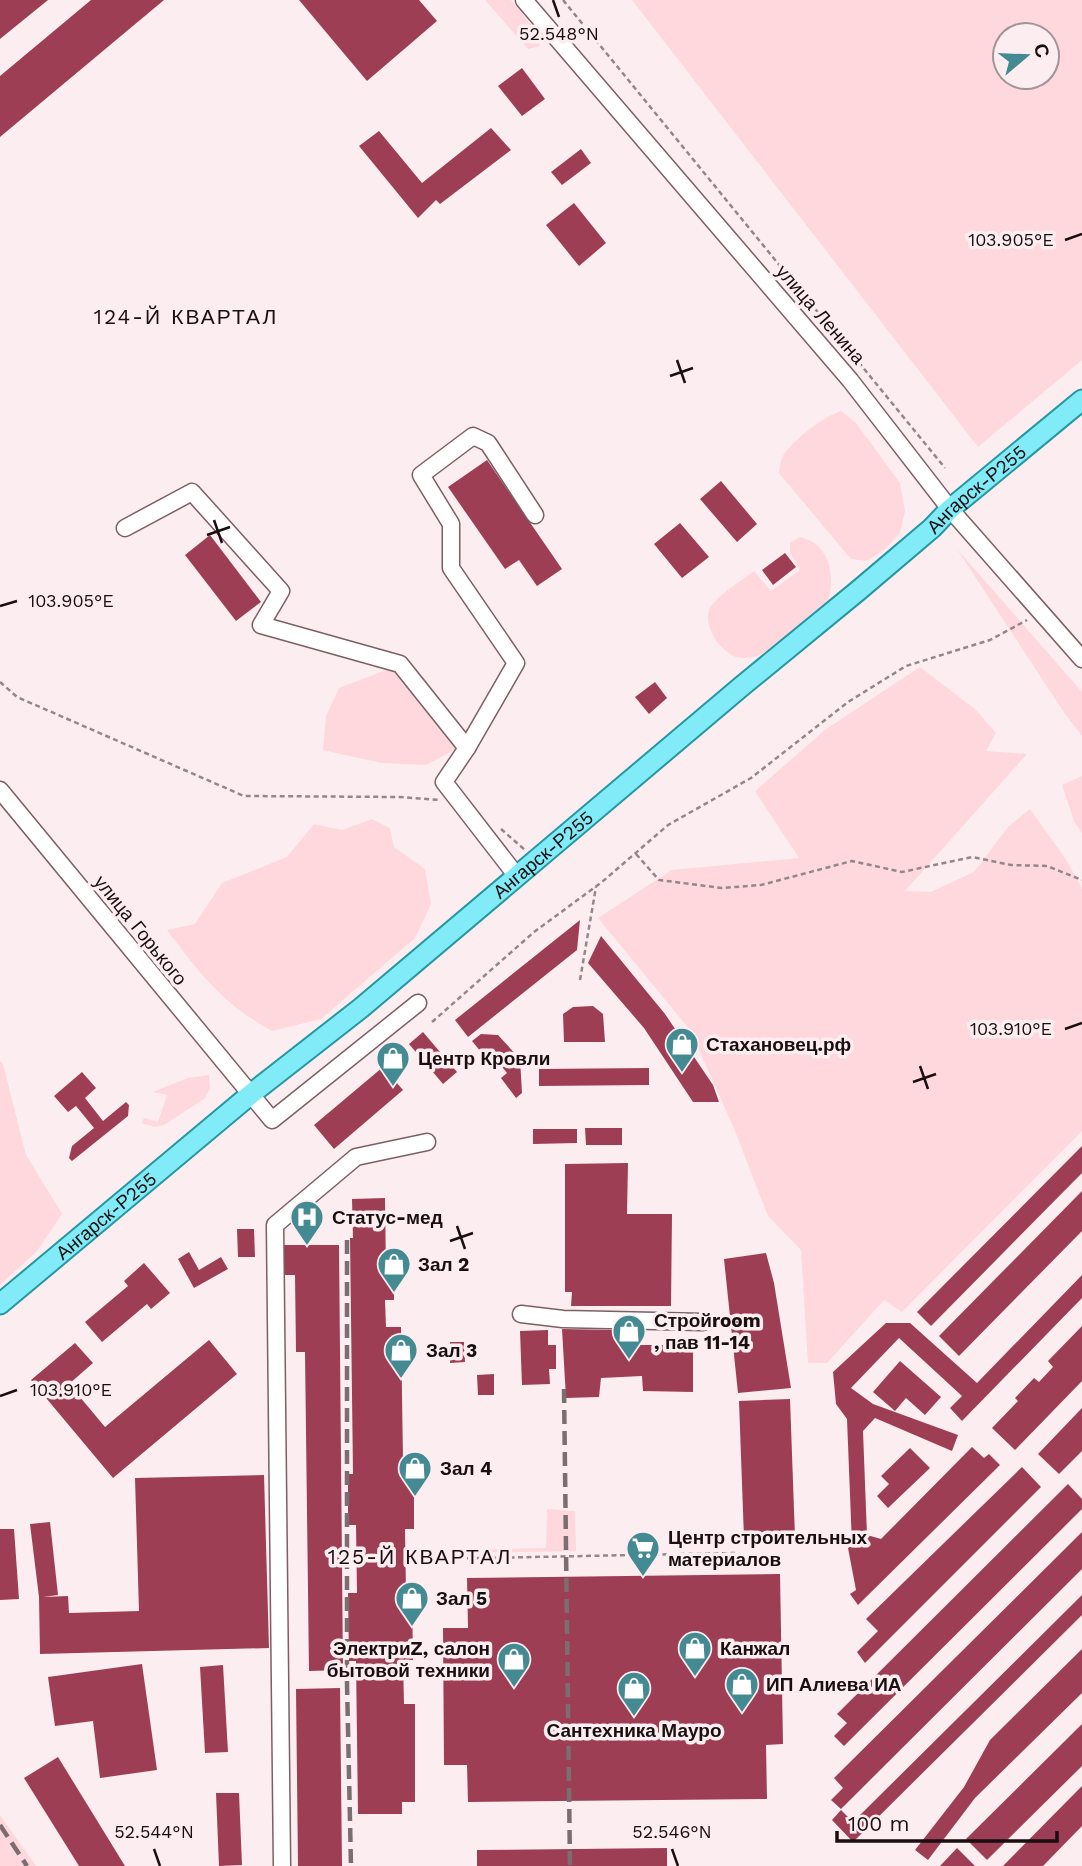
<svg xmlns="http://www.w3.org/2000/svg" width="1082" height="1866" font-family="'Work Sans',sans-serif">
  <rect width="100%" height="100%" fill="#fceef0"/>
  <g fill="#fed8dd" fill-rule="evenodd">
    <polygon points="485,0 511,0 536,31 540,46 528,49"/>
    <path d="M632,0H1082V360L978,447ZM1005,35H1047V77H1005Z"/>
    <path d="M841,411L856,423L900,483L905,511L900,533L886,548L867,561L851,559L779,473C780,467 780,461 783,456C792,441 824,416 841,411Z"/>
    <path d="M800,537C829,543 835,574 829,599C814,611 771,651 757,656C750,658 743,659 736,657C719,651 699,621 712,605C722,592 741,581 754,571L771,591L800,570L790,553V543Z"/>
    <polygon points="957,549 1082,692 1082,736 1065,714"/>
    <polygon points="394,667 424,677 454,725 456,749 426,765 381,763 323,750 326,716 339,688"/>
    <polygon points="920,667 975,709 996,733 986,751 1027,754 905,891 931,892 974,872 1008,827 1030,809 1067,861 1082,889 1082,1131 902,1312 884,1300 827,1363 808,1363 801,1250 768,1216 733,1126 690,1030 598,918 672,870 799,858 755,791 825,730"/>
    <polygon points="1082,776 1082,833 1074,821 1062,785"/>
    <path d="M372,819L390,828L394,847L425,869L431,904L415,938L321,1019L272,1031C224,1005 199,973 167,930L195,924L222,883L287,857L314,824L342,830Z"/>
    <polygon points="0,1061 3,1064 26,1155 62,1214 37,1251 0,1285"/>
    <polygon points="209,1075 210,1088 205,1098 164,1125 155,1127 142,1123 144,1118 158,1122 167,1095 153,1092 188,1078"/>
    <polygon points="547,1509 575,1511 576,1551 457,1553 459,1550 546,1548"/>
    <polygon points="0,1815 36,1866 0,1866"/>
  </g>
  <g fill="#9e3e54">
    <polygon points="0,0 48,0 0,39"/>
    <polygon points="91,0 164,0 0,137 0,76"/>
    <polygon points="299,0 419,0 437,21 367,81"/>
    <polygon points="522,68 545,99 522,116 498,86"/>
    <polygon points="491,128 511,150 440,204 436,200 418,218 359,146 379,131 422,183"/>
    <polygon points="581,149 591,163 562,185 551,172"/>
    <polygon points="574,203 606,243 579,266 546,225"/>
    <polygon points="487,460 562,569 537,586 519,560 505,569 448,487"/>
    <polygon points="721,481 757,524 737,542 700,499"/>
    <polygon points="680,523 709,557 682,578 654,544"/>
    <polygon points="210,535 261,602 236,621 185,555"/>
    <polygon points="785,553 796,567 773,585 762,570"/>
    <polygon points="655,682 667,698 649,714 635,697"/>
    <polygon points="580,920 577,950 468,1037 455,1020"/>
    <polygon points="601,936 665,1014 713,1085 719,1102 693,1102 644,1028 588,963"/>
    <polygon points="593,1006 603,1014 605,1042 564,1042 563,1014 573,1007"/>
    <polygon points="423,1032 457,1072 443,1084 409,1044"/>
    <polygon points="481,1034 498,1035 520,1059 522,1093 516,1098 501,1078 507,1073 487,1048 481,1052 472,1041"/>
    <polygon points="383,1067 403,1090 334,1149 314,1125"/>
    <polygon points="649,1068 649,1085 539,1086 539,1069"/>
    <polygon points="82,1072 96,1088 85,1098 103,1121 126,1102 129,1105 128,1116 72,1161 69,1158 72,1146 94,1128 76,1106 68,1112 54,1096"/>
    <polygon points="585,1128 622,1128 622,1145 586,1145"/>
    <polygon points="533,1129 577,1129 577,1143 533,1144"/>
    <polygon points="1082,1146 1082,1173 931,1326 917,1312"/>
    <polygon points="628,1163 627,1214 672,1214 671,1306 571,1306 572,1292 565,1292 565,1164"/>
    <polygon points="1082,1191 1082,1231 959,1356 939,1336"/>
    <polygon points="385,1198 386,1274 394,1273 394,1300 385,1300 386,1327 401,1327 403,1461 414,1460 414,1529 405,1529 406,1594 412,1594 413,1660 403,1660 404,1704 415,1704 415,1802 402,1802 402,1814 358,1814 356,1661 349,1661 348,1593 357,1593 356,1525 348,1525 348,1474 353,1474 350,1238 353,1238 352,1199"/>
    <polygon points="237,1229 254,1229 255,1257 238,1257"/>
    <polygon points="283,1245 339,1245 343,1670 309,1671 305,1352 296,1352 295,1275 283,1275"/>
    <polygon points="189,1252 199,1270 221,1257 228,1269 194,1288 178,1259"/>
    <polygon points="766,1253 774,1283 791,1388 738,1393 724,1259"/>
    <polygon points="144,1263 170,1293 151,1309 147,1304 102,1342 85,1322 128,1286 124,1281"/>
    <polygon points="1082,1275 1082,1298 962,1421 950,1408 962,1396 899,1338 851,1388 873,1404 958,1435 952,1451 875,1418 863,1431 867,1535 881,1539 972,1447 984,1458 989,1454 1000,1465 858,1605 850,1594 856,1590 848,1548 852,1545 847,1419 836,1404 833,1372 886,1323 910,1323 977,1383"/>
    <polygon points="1082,1326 1082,1381 1015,1450 992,1428 1018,1401 1015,1398 1034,1378 1039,1382 1053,1367 1048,1361"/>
    <polygon points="562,1329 617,1330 618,1345 693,1345 693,1392 643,1391 642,1376 601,1378 599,1397 566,1398"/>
    <polygon points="548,1330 548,1345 556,1345 556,1369 549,1369 550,1384 522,1385 520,1331"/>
    <polygon points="209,1340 237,1374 113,1478 31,1380 75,1343 93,1363 69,1384 105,1427"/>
    <polygon points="450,1342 464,1342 465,1362 450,1363"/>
    <polygon points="900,1361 941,1397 925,1415 906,1398 895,1411 873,1392"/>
    <polygon points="494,1374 494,1395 478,1395 477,1375"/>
    <polygon points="790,1399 795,1537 744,1538 739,1401"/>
    <polygon points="1082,1408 1082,1451 1059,1474 1038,1454"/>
    <polygon points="910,1448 930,1468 888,1508 877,1496 889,1484 881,1476"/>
    <polygon points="1022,1467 1041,1487 865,1663 857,1652 878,1631 866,1619"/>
    <polygon points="264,1475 269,1648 40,1654 39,1597 30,1524 50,1522 58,1595 43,1597 68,1596 69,1613 139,1611 135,1478"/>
    <polygon points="1068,1484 1082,1499 1082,1509 844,1746 834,1736 847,1723 837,1714"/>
    <polygon points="0,1529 14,1529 19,1599 0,1600"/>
    <polygon points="1082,1532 1082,1569 841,1809 831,1800 843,1788 834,1778"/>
    <polygon points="780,1574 783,1744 766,1745 767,1799 468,1802 467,1765 444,1765 443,1628 468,1628 467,1578"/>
    <polygon points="1082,1595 1082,1615 853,1842 832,1820 841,1810 853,1822"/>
    <polygon points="1082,1649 1082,1693 975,1798 928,1860 915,1850 964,1787 990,1740"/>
    <polygon points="142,1664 157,1770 100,1778 93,1721 55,1726 48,1677"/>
    <polygon points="223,1665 228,1752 205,1753 200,1667"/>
    <polygon points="340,1688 342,1866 298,1866 296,1689"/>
    <polygon points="1082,1724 1082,1766 987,1860 966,1839"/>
    <polygon points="58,1757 125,1866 79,1866 24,1778"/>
    <polygon points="1082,1786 1082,1826 1043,1866 1003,1866"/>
    <polygon points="216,1793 239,1793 242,1865 219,1866"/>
    <polygon points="667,1848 667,1866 477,1866 477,1850"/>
    <polygon points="957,1848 975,1866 940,1866"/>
  </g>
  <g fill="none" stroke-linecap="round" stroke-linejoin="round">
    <defs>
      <g id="minor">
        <polyline points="524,0 850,380 950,509 1082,659"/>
        <polyline points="125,528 192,492 281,591 261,625 400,664 467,748 444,782 516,875"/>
        <polyline points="467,748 516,663 451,568 451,524 421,475 473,436 488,443 535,515"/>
        <polyline points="0,790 272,1120 418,1003"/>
        <polyline points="521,1314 563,1319 703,1322"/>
        <polyline points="282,1866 275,1225 356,1157 427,1142"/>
      </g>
      <g id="major">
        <path id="s1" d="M0,1304L251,1094L361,1008L742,686L859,590L932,528L950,509L1082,400"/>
      </g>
    </defs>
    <use href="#minor" stroke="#7c5f63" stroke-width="19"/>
    <use href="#major" stroke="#2696a3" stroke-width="23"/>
    <g stroke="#938789" stroke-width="2.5" stroke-dasharray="5 3.5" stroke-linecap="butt">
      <polyline points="563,0 945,468"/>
      <polyline points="0,682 17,697 244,796 399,797 440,800"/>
      <polyline points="501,829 525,850"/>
      <polyline points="636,854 659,880 722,888 761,885 852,861 902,872 972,857 1011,865 1047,866 1082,880"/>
      <polyline points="580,980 596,887"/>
      <polyline points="432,1022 534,932 602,882 668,825 751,778 848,702 906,666 990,640 1027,620"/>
      <polyline points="433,1559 735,1553"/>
    </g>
    <use href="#minor" stroke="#fff" stroke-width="16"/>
    <use href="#major" stroke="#81ecf7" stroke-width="19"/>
    <g stroke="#7b6e70" stroke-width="4.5" stroke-dasharray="14 7" stroke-linecap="butt">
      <polyline points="347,1240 347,1683 351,1866"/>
      <polyline points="564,1389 570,1866"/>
      <polyline points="0,1825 27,1866"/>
    </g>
  </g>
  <path fill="none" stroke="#190e10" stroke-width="2.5" d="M553,0L559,17M1065,240L1082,234M677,360L685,383M670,376L693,368M214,520L222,543M207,535L230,527M0,606L17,601M1065,1029L1082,1023M920,1066L928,1089M913,1082L936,1074M457,1226L465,1249M450,1241L473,1233M0,1396L17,1390M154,1849L160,1866M672,1849L678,1866"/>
  <defs>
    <symbol id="shop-pin" viewBox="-11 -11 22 30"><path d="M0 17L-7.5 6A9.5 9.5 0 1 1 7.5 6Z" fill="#448a93" stroke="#fceef0"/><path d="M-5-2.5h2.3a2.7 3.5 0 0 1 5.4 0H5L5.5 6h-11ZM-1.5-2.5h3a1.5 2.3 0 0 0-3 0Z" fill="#fff"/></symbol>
    <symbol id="hospital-pin" viewBox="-11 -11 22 30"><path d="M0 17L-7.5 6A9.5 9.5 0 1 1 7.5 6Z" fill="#448a93" stroke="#fceef0"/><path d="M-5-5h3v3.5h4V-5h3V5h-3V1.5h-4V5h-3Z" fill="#fff"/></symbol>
    <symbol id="supermarket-pin" viewBox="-11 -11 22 30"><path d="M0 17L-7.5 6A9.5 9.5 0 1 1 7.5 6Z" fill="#448a93" stroke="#fceef0"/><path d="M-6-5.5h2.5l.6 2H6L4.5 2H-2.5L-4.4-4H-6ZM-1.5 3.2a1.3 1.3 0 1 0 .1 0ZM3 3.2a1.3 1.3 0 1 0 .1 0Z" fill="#fff"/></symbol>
  </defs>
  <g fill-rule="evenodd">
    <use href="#shop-pin" x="663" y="1025" width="38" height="52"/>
    <use href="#shop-pin" x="374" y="1039" width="38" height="52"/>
    <use href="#hospital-pin" x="288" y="1198" width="38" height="52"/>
    <use href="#shop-pin" x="375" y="1245" width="38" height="52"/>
    <use href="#shop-pin" x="610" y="1312" width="38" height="52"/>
    <use href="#shop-pin" x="382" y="1331" width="38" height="52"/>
    <use href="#shop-pin" x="396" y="1449" width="38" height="52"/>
    <use href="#supermarket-pin" x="624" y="1529" width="38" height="52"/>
    <use href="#shop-pin" x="393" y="1579" width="38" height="52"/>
    <use href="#shop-pin" x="676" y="1629" width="38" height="52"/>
    <use href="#shop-pin" x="495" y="1640" width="38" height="52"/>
    <use href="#shop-pin" x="723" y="1665" width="38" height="52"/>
    <use href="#shop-pin" x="615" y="1669" width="38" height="52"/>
  </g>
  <g text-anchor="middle" stroke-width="7" stroke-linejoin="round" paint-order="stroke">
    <g font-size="19" fill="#190e10" stroke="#fceef0">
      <text transform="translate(821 314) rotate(49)" y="7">улица Ленина</text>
      <text dy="7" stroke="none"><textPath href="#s1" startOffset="1272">Ангарск-Р255</textPath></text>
      <text dy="7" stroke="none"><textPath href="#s1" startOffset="705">Ангарск-Р255</textPath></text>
      <text transform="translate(141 930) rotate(51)" y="7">улица Горького</text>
      <text dy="7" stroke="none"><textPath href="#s1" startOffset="138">Ангарск-Р255</textPath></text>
    </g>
    <g font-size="19" font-weight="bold" fill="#190e10" stroke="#fceef0" text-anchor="start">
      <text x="706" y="1051">Стахановец.рф</text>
      <text x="418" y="1065">Центр Кровли</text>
      <text x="332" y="1224">Статус-мед</text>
      <text x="418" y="1271">Зал 2</text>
      <text x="654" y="1327">Стройroom<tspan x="654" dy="22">, пав 11-14</tspan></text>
      <text x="426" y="1357">Зал 3</text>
      <text x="440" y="1475">Зал 4</text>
      <text x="668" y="1544">Центр строительных<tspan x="668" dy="22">материалов</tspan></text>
      <text x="436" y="1605">Зал 5</text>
      <text x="490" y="1655" text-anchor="end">ЭлектриZ, салон<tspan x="490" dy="22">бытовой техники</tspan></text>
      <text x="720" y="1655">Канжал</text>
      <text x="766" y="1691">ИП Алиева ИА</text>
      <text x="634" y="1737" text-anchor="middle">Сантехника Мауро</text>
    </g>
    <g font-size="21" letter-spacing="2" fill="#190e10" stroke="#fceef0">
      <text x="186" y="324">124-Й КВАРТАЛ</text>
      <text x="420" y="1564">125-Й КВАРТАЛ</text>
    </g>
  </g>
  <g font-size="18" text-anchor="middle" fill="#190e10" stroke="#fceef0" stroke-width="7" stroke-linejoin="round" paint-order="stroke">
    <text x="559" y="40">52.548°N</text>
    <text x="1011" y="246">103.905°E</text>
    <text x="71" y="607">103.905°E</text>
    <text x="1011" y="1035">103.910°E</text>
    <text x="71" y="1396">103.910°E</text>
    <text x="154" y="1838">52.544°N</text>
    <text x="672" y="1838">52.546°N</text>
  </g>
  <g transform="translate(1026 56) rotate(71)"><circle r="33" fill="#fceef0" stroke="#a19496" stroke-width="2"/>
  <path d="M0-5L12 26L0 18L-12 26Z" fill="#448a93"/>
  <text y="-10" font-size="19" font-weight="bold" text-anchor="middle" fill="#190e10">С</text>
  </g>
  <path d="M837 1831v10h220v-10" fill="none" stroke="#190e10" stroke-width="3.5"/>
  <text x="848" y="1831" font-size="21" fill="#190e10" stroke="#fceef0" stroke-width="5" paint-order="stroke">100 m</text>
</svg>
